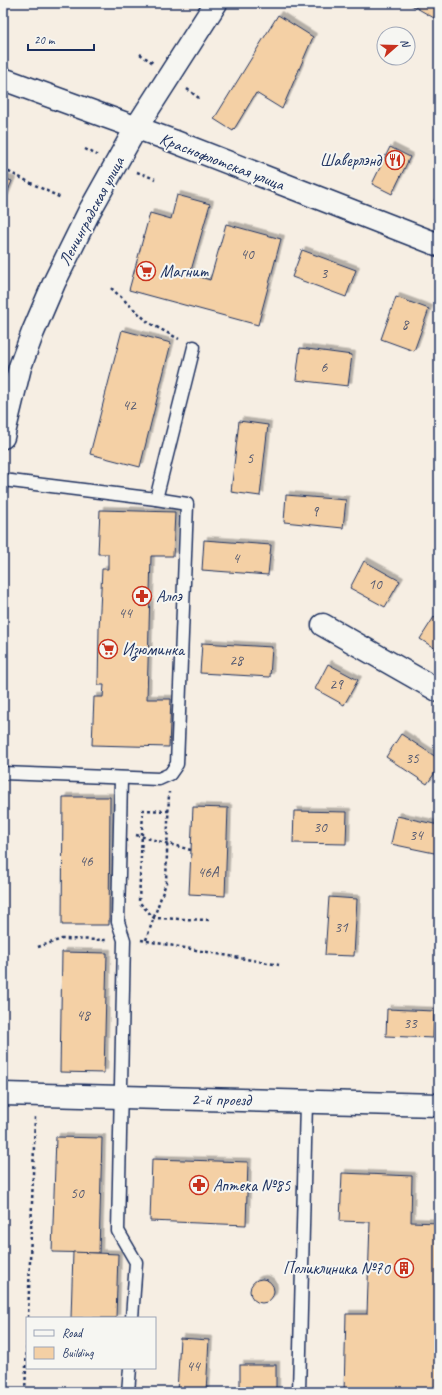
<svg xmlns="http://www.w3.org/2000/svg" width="442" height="1395" font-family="Caveat,sans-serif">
  <defs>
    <filter id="shadow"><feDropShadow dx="3.5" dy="-3.5" stdDeviation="0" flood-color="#0004"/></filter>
  </defs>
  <rect width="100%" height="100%" fill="#f6eee3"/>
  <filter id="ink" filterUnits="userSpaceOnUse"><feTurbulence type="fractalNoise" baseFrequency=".025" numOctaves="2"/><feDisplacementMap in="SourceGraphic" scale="8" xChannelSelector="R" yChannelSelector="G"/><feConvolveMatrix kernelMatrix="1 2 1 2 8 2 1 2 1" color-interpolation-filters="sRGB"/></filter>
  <g filter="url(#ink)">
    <g fill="#f4d0a5" stroke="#1b2f5e" filter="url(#shadow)">
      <polygon points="408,3 439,3 439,9 434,18"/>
      <polygon points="278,15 313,37 282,109 256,93 233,131 214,119"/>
      <polygon points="390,147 410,157 392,194 372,184"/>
      <polygon points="3,178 12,181 3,203"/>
      <polygon points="439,191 439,203 434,201"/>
      <polygon points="177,195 210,204 190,274 210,280 226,224 281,239 258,325 129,290 150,213 171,219"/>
      <polygon points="302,250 356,270 346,297 292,277"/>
      <polygon points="396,297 429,309 414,351 381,339"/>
      <polygon points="122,330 171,343 140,467 90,454"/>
      <polygon points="300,348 352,355 348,386 296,380"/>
      <polygon points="239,421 268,425 260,496 231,492"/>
      <polygon points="286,495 346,500 343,528 284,522"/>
      <polygon points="100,510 175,512 173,556 151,556 147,699 171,699 169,747 92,745 94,697 103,697 104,685 98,685 99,629 102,569 108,569 108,554 98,554"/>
      <polygon points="204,540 271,545 268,575 202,570"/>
      <polygon points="364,561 400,581 385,607 350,588"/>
      <polygon points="434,617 439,620 439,651 420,639"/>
      <polygon points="202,643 272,647 270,677 200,673"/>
      <polygon points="328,664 358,680 344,705 315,689"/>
      <polygon points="401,734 439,759 439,767 427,784 386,757"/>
      <polygon points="63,797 110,797 109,925 62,925"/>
      <polygon points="193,807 228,808 225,896 189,894"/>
      <polygon points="294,811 347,812 346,844 293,843"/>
      <polygon points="397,816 439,825 439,854 391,844"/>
      <polygon points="329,897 357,899 354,956 325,955"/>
      <polygon points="62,952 107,953 104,1073 60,1072"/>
      <polygon points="387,1009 434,1011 433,1038 386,1036"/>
      <polygon points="56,1137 102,1138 99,1253 52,1252"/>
      <polygon points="152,1159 248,1162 246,1225 150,1221"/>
      <polygon points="342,1173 412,1176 411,1222 439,1223 439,1392 344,1392 346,1314 367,1314 370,1222 340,1221"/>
      <polygon points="73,1252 118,1254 116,1318 71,1318"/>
      <circle cx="262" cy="1291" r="12"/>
      <polygon points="180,1338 209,1340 206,1392 177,1392"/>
      <rect x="240" y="1365" width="36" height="27"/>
    </g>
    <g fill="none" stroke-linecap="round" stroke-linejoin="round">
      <defs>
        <g id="service">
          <polyline points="3,480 156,499 187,504 177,764 170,774 159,779 3,773"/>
          <polyline points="156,499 194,347"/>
          <polyline points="121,778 118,922 124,940 118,1231 136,1262 132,1318"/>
          <polyline points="128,1392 130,1368"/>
          <polyline points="299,1392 306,1102"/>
        </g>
        <g id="minor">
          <polyline points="3,79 173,141 439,245"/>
          <polyline points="323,625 439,691"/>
          <polyline points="3,1094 439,1105"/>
        </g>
        <polyline id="secondary" points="3,437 20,367 33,332 54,283 89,212 136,128 216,3"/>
      </defs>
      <use href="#service" stroke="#1b2f5e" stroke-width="15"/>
      <use href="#minor" stroke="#1b2f5e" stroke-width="25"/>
      <use href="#secondary" stroke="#1b2f5e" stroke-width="25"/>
      <g stroke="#1b2f5e" stroke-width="2.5" stroke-dasharray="3 3" stroke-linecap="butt">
        <polyline points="140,54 153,63"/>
        <polyline points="187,89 199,98"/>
        <polyline points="85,149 97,155"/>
        <polyline points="3,169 61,198"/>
        <polyline points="137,172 155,179"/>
        <polyline points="111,288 149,323 179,339"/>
        <polyline points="169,811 143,810 139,902 154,918 210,920"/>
        <polyline points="136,835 191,850"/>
        <polyline points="141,940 279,965"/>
        <polyline points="146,940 166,883 169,792"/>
        <polyline points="38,947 62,939 106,940"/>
        <polyline points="28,1318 35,1117"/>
        <polyline points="25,1392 27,1343"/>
      </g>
      <use href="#service" stroke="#f6f6f2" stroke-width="12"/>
      <use href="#minor" stroke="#f6f6f2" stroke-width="22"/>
      <use href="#secondary" stroke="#f6f6f2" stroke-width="22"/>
    </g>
  </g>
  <defs>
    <symbol id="restaurant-ring" viewBox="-11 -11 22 22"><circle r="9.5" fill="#f6f6f2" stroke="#c8321e" stroke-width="1.5"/><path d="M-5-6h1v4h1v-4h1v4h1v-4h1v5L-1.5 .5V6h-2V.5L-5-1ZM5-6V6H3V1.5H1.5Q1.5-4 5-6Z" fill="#c8321e"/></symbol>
    <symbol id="supermarket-ring" viewBox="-11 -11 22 22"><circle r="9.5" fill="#f6f6f2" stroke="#c8321e" stroke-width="1.5"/><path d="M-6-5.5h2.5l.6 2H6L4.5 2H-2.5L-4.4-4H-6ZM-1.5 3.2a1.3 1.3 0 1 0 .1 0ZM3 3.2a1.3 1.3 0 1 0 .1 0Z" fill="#c8321e"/></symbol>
    <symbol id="pharmacy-ring" viewBox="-11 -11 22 22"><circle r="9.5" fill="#f6f6f2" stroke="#c8321e" stroke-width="1.5"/><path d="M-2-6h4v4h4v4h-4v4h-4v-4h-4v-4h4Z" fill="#c8321e"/></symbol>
    <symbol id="building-ring" viewBox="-11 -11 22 22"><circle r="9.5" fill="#f6f6f2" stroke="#c8321e" stroke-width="1.5"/><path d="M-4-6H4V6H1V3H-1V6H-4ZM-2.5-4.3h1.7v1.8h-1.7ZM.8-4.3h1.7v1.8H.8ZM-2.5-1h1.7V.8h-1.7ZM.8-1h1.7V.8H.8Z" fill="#c8321e"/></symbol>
  </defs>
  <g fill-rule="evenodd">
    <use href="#restaurant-ring" x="384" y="149" width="22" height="22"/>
    <use href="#supermarket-ring" x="135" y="260" width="22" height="22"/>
    <use href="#pharmacy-ring" x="131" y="585" width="22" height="22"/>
    <use href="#supermarket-ring" x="97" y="638" width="22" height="22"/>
    <use href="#pharmacy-ring" x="188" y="1174" width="22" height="22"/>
    <use href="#building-ring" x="393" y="1257" width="22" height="22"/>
  </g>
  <g text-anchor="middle" stroke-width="4" stroke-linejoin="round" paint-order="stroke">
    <g font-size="15" fill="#515770">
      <text x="247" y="259">40</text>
      <text x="324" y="278">3</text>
      <text x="405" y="329">8</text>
      <text x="324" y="372">6</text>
      <text x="129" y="410">42</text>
      <text x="250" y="463">5</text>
      <text x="315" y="516">9</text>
      <text x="236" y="563">4</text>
      <text x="375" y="589">10</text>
      <text x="125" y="618">44</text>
      <text x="236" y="665">28</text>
      <text x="336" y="689">29</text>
      <text x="412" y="763">35</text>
      <text x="320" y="832">30</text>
      <text x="416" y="840">34</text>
      <text x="86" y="866">46</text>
      <text x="208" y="877">46А</text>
      <text x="341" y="932">31</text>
      <text x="83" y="1020">48</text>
      <text x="410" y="1028">33</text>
      <text x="77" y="1198">50</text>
      <text x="193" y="1371">44</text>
    </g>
    <g font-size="17" fill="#1b2f5e" stroke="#f6f6f2" text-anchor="start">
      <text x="381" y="166" text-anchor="end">Шаверлэнд</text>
      <text x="160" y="277">Магнит</text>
      <text x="156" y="602">Алоэ</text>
      <text x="122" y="655">Изюминка</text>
      <text x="213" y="1191">Аптека №85</text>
      <text x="390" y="1274" text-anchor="end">Поликлиника №70</text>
    </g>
    <g font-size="17" fill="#1b2f5e" stroke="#f6f6f2">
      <text transform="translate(222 161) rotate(21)" y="6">Краснофлотская улица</text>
      <text transform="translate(91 211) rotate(-62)" y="6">Ленинградская улица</text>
      <text transform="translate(221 1099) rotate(1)" y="6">2-й проезд</text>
    </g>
  </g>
  <rect width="442" height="1395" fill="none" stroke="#f6f6f2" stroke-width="16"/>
  <rect x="8" y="8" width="426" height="1379" fill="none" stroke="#1b2f5e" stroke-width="1.5" filter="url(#ink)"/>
  <rect x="26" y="1317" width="130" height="52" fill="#f6f6f2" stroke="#9ea6b7"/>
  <rect x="34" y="1330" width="20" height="6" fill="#f6f6f2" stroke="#9ea6b7"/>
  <text x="62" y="1337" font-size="12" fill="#1b2f5e">Road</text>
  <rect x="34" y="1347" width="20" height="12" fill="#f4d0a5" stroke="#9ea6b7"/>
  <text x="62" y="1357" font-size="12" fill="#1b2f5e">Building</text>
  <g transform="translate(396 46) rotate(70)"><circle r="19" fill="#f6f6f2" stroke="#9ea6b7"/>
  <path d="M0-3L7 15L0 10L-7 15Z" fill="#c8321e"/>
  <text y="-6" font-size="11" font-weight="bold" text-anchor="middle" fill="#1b2f5e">N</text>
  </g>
  <path d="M28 44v6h66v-6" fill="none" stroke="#1b2f5e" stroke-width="2"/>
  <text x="34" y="44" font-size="12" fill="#1b2f5e" stroke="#f6f6f2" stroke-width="3" paint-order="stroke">20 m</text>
</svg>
